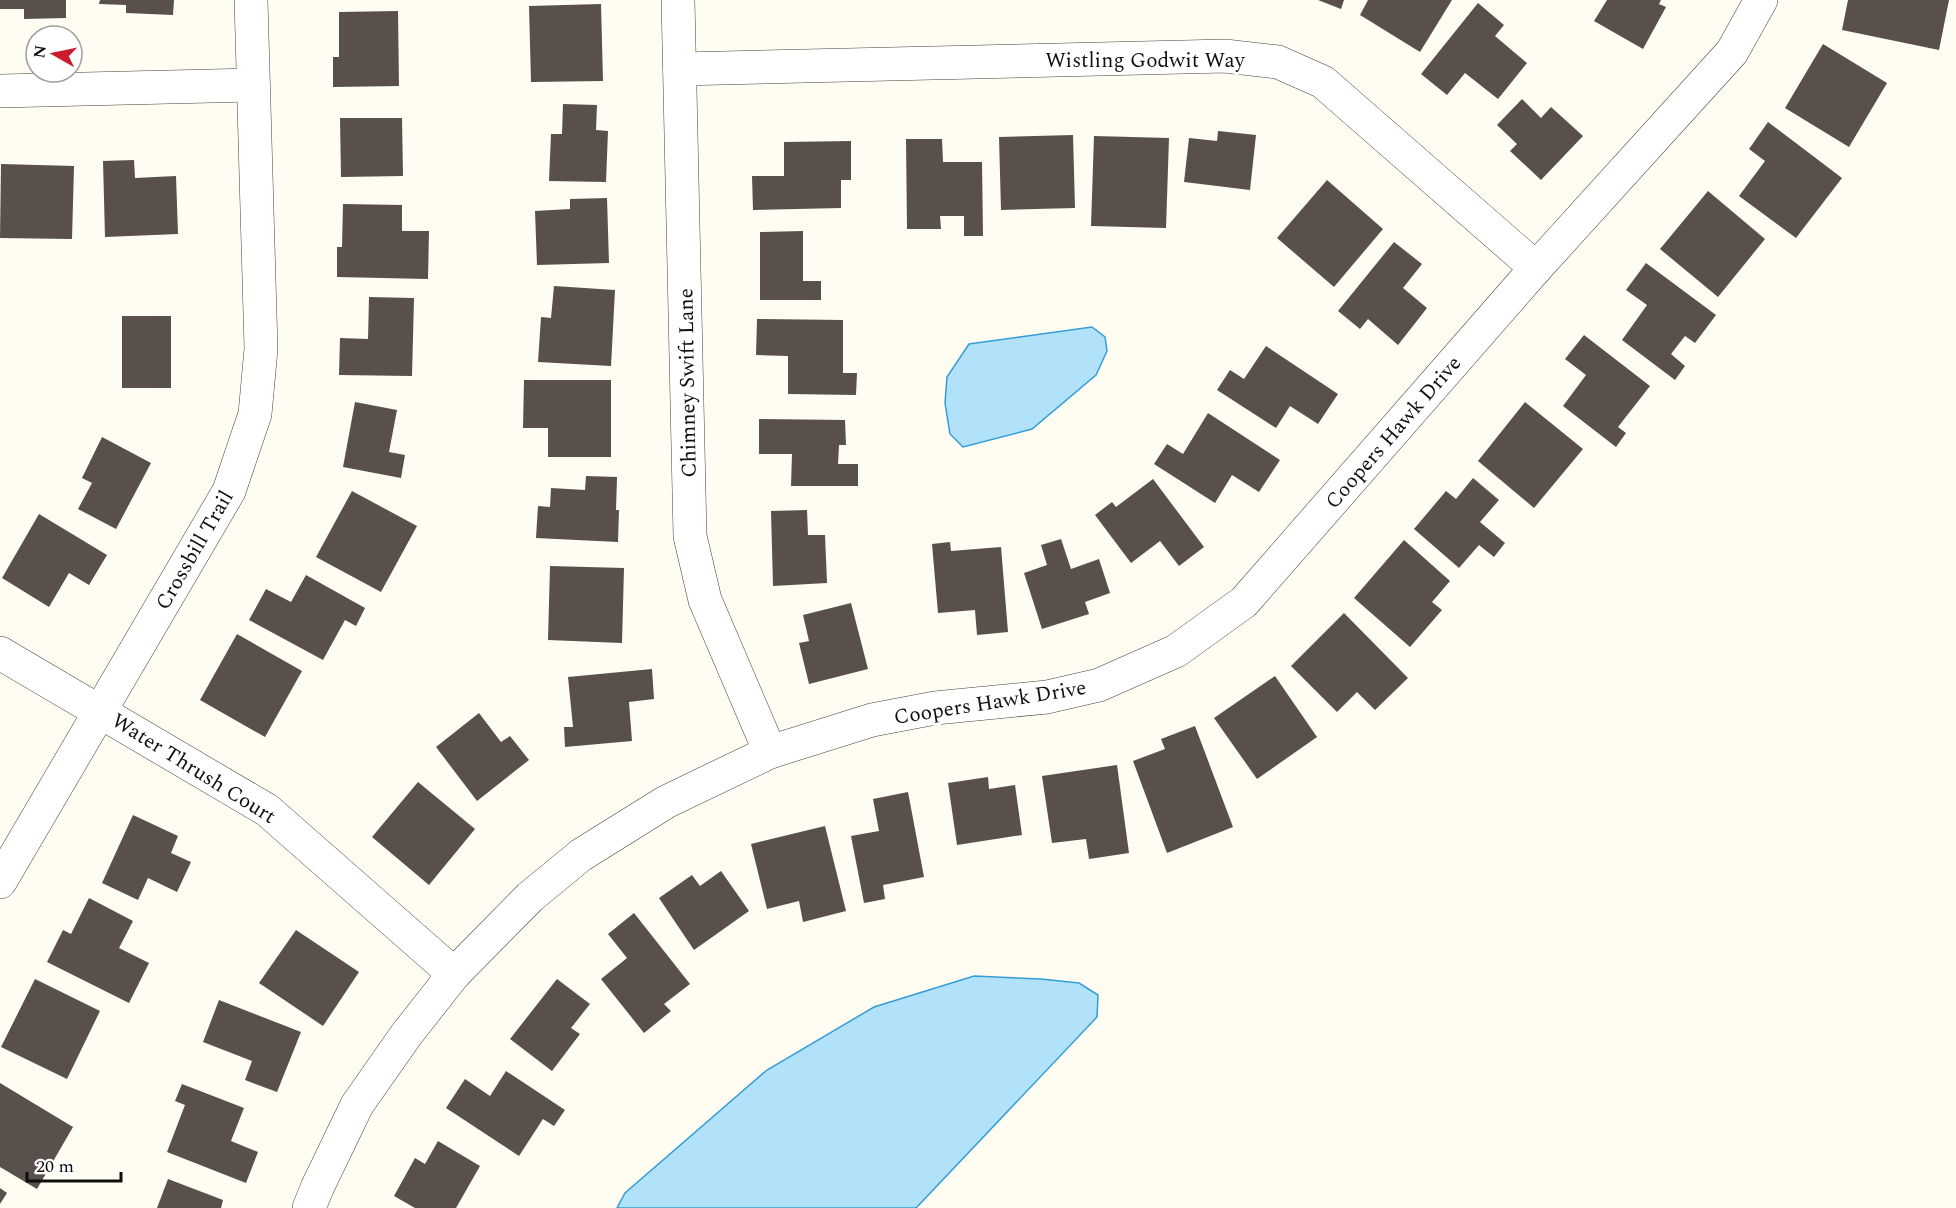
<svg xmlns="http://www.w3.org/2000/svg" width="1956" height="1208" font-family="Spectral,serif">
  <rect width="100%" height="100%" fill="#fffcf1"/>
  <g fill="#b2e2fa" stroke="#349dd7" stroke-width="1.5">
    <polygon points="1092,327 1105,337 1107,351 1096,375 1032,429 963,447 950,434 945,403 947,377 969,344"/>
    <polygon points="974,976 1041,979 1079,983 1098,995 1097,1017 916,1208 617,1208 625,1193 767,1070 874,1007"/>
  </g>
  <g fill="#594f4b">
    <polygon points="0,0 66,0 66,18 24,19 24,9 0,9"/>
    <polygon points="100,0 174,0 173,15 126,13 126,5 99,4"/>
    <polygon points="1318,0 1344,0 1341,9"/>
    <polygon points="1368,0 1452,0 1420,52 1360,15"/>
    <polygon points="1607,0 1661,0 1659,4 1666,7 1643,49 1594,21"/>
    <polygon points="1848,0 1949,0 1939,50 1842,30"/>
    <polygon points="1478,3 1504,25 1495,36 1527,63 1498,99 1465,73 1447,95 1421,74"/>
    <polygon points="601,4 603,81 531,82 529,6"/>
    <polygon points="398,11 399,86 333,87 333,57 339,57 339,12"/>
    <polygon points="1823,44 1887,83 1849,147 1785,108"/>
    <polygon points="1522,99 1541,118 1551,107 1583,136 1541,180 1510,151 1517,144 1497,125"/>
    <polygon points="563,104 597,105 596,130 608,131 606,182 549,181 551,134 562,134"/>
    <polygon points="340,118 402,118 403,176 341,177"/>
    <polygon points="1768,122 1842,178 1796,238 1739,196 1765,161 1749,149"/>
    <polygon points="1218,131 1256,135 1250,190 1184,182 1189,138 1217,141"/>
    <polygon points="1073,135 1075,208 1001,210 999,137"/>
    <polygon points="1094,136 1169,138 1166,228 1091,226"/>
    <polygon points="906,139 942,139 943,162 982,162 983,236 964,236 964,216 940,216 941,229 907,229"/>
    <polygon points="851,141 851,180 841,180 841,208 753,210 752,176 784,176 784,142"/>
    <polygon points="134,160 135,178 176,176 178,234 105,237 103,161"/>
    <polygon points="1,164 74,166 72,239 0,238"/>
    <polygon points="1327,180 1383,229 1334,287 1277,238"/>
    <polygon points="1708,191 1765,239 1718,297 1660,249"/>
    <polygon points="607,198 609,263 537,265 535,211 570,209 570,199"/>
    <polygon points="343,204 402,205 402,231 429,231 428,279 337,277 337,247 342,247"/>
    <polygon points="803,231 803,281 821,281 821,300 760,300 760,232"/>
    <polygon points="1394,242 1422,264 1403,288 1427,308 1398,345 1368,319 1360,329 1338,311"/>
    <polygon points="1646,263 1716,315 1695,343 1685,336 1671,354 1685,366 1675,380 1622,340 1647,305 1626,290"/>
    <polygon points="554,286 615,290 611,366 538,362 541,317 551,318"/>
    <polygon points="369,297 414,298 412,376 339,375 340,338 368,339"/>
    <rect x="122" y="316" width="49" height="72"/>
    <polygon points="757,319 843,320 843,373 857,373 856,395 788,394 788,356 756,355"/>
    <polygon points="1584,335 1650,386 1618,427 1626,433 1616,447 1563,406 1586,375 1565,359"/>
    <polygon points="1266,346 1338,394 1318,424 1290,406 1276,428 1217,390 1230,370 1244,379"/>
    <polygon points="524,380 611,380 611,457 548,457 548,428 523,428"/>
    <polygon points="355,402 397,410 389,452 405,455 401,478 343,467"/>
    <polygon points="1525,402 1583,449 1534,508 1478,461"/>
    <polygon points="1208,413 1280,460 1259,492 1232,475 1215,503 1154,464 1167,444 1183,454"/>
    <polygon points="759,419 845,420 846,445 839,445 838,464 858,464 858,486 791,486 792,454 759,454"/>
    <polygon points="102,437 151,463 116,529 78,509 92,483 82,478"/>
    <polygon points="586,476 617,477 616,510 619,510 618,542 536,538 538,506 550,507 551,488 585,490"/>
    <polygon points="1473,478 1499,500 1480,522 1505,543 1494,557 1479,545 1459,568 1414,529 1446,491 1456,499"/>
    <polygon points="1153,479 1204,547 1179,566 1160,541 1131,563 1095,515 1112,502 1116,507"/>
    <polygon points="352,491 417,526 381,592 316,557"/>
    <polygon points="807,510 808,535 825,535 827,583 773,586 771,511"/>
    <polygon points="39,514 107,555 89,585 69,573 49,607 2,578"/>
    <polygon points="1061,539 1071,569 1099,559 1110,593 1085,602 1089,614 1042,629 1024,573 1047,565 1041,545"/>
    <polygon points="1404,540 1450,581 1432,602 1442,610 1410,647 1354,598"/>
    <polygon points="950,542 951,551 1001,547 1008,632 977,635 975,610 938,613 932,544"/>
    <polygon points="550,566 624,568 622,643 548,640"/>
    <polygon points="306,575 365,608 356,626 345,620 323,660 249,620 266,589 291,602"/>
    <polygon points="851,603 868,669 809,684 799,643 809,641 803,615"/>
    <polygon points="1344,613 1408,678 1375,710 1357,692 1337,712 1291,666"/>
    <polygon points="237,634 302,671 265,737 200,700"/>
    <polygon points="652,669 654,699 629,702 632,741 565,747 564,727 573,727 568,677"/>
    <polygon points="1275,676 1317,737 1257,779 1214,718"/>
    <polygon points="479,713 501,742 510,736 529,760 477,801 436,747"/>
    <polygon points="1195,726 1233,827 1167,853 1133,761 1165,749 1161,739"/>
    <polygon points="1117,765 1129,853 1089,859 1086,839 1052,843 1042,776"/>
    <polygon points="988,777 989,789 1015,785 1022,835 957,845 948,783"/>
    <polygon points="418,782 475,829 429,885 372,837"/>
    <polygon points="908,792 924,877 883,885 885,899 864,903 851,836 879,831 873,799"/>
    <polygon points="133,815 178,836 171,853 191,862 177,892 148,878 138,900 102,883"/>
    <polygon points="825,826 846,911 803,922 799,901 767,909 751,844"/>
    <polygon points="721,871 749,911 694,950 659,898 692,875 700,886"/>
    <polygon points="89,898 133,921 119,948 149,963 129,1003 47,962 63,930 71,934"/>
    <polygon points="634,913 690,984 664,1004 671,1011 644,1033 601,979 627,958 608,934"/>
    <polygon points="296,930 359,972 323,1026 259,983"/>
    <polygon points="35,979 100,1011 67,1079 1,1047"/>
    <polygon points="557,979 590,1004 571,1028 580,1034 552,1071 510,1039"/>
    <polygon points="219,1000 301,1032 277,1092 245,1080 252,1061 203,1042"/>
    <polygon points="506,1071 565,1110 554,1126 543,1119 519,1156 446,1108 465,1079 490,1096"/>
    <polygon points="0,1083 73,1127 37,1189 0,1167"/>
    <polygon points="182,1084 244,1108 231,1141 258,1152 246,1183 167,1152 185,1105 175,1101"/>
    <polygon points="438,1141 480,1166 456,1208 415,1208 394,1196 415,1158 425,1164"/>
    <polygon points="168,1179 223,1200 221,1208 157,1208"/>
    <polygon points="0,1188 7,1193 0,1204"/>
  </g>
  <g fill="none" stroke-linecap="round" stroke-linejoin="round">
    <defs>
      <g id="minor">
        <polyline points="678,0 690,536 705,600 770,752"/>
        <polyline points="680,69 1225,56 1278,62 1323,82 1536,268"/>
        <polyline points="0,91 253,85"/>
        <polyline points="0,653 267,810 454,974"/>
        <polyline points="0,882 229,491 255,414 261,349 251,0"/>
        <polyline points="309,1208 317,1188 357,1105 406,1035 454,974 530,897 581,855 666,802 770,752 872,720 935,708 1047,697 1099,685 1176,651 1244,602 1536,268 1732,52 1761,0"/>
      </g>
    </defs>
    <use href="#minor" stroke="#424242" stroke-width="34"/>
    <use href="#minor" stroke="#fff" stroke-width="33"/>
  </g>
  <g text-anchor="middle" stroke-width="6" stroke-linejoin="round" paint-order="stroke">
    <g font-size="21" fill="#0f0f0f" stroke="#fff">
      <text x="1145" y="67">Wistling Godwit Way</text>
      <text transform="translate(687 383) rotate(-91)" y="7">Chimney Swift Lane</text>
      <text transform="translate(1393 432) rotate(-49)" y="7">Coopers Hawk Drive</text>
      <text transform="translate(194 550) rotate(-60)" y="7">Crossbill Trail</text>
      <text transform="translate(990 702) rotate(-9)" y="7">Coopers Hawk Drive</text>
      <text transform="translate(194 768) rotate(32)" y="7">Water Thrush Court</text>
    </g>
  </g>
  <g transform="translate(54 54) rotate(279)"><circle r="28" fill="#ffffff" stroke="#9f9f9f" stroke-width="1.5"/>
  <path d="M0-4.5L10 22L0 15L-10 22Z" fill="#ca1c2c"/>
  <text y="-9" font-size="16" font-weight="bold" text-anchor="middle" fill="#0f0f0f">N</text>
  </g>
  <path d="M27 1172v9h94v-9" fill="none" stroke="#0f0f0f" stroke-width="3"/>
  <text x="36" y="1172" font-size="18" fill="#0f0f0f" stroke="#ffffff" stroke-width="4.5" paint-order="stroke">20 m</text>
</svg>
